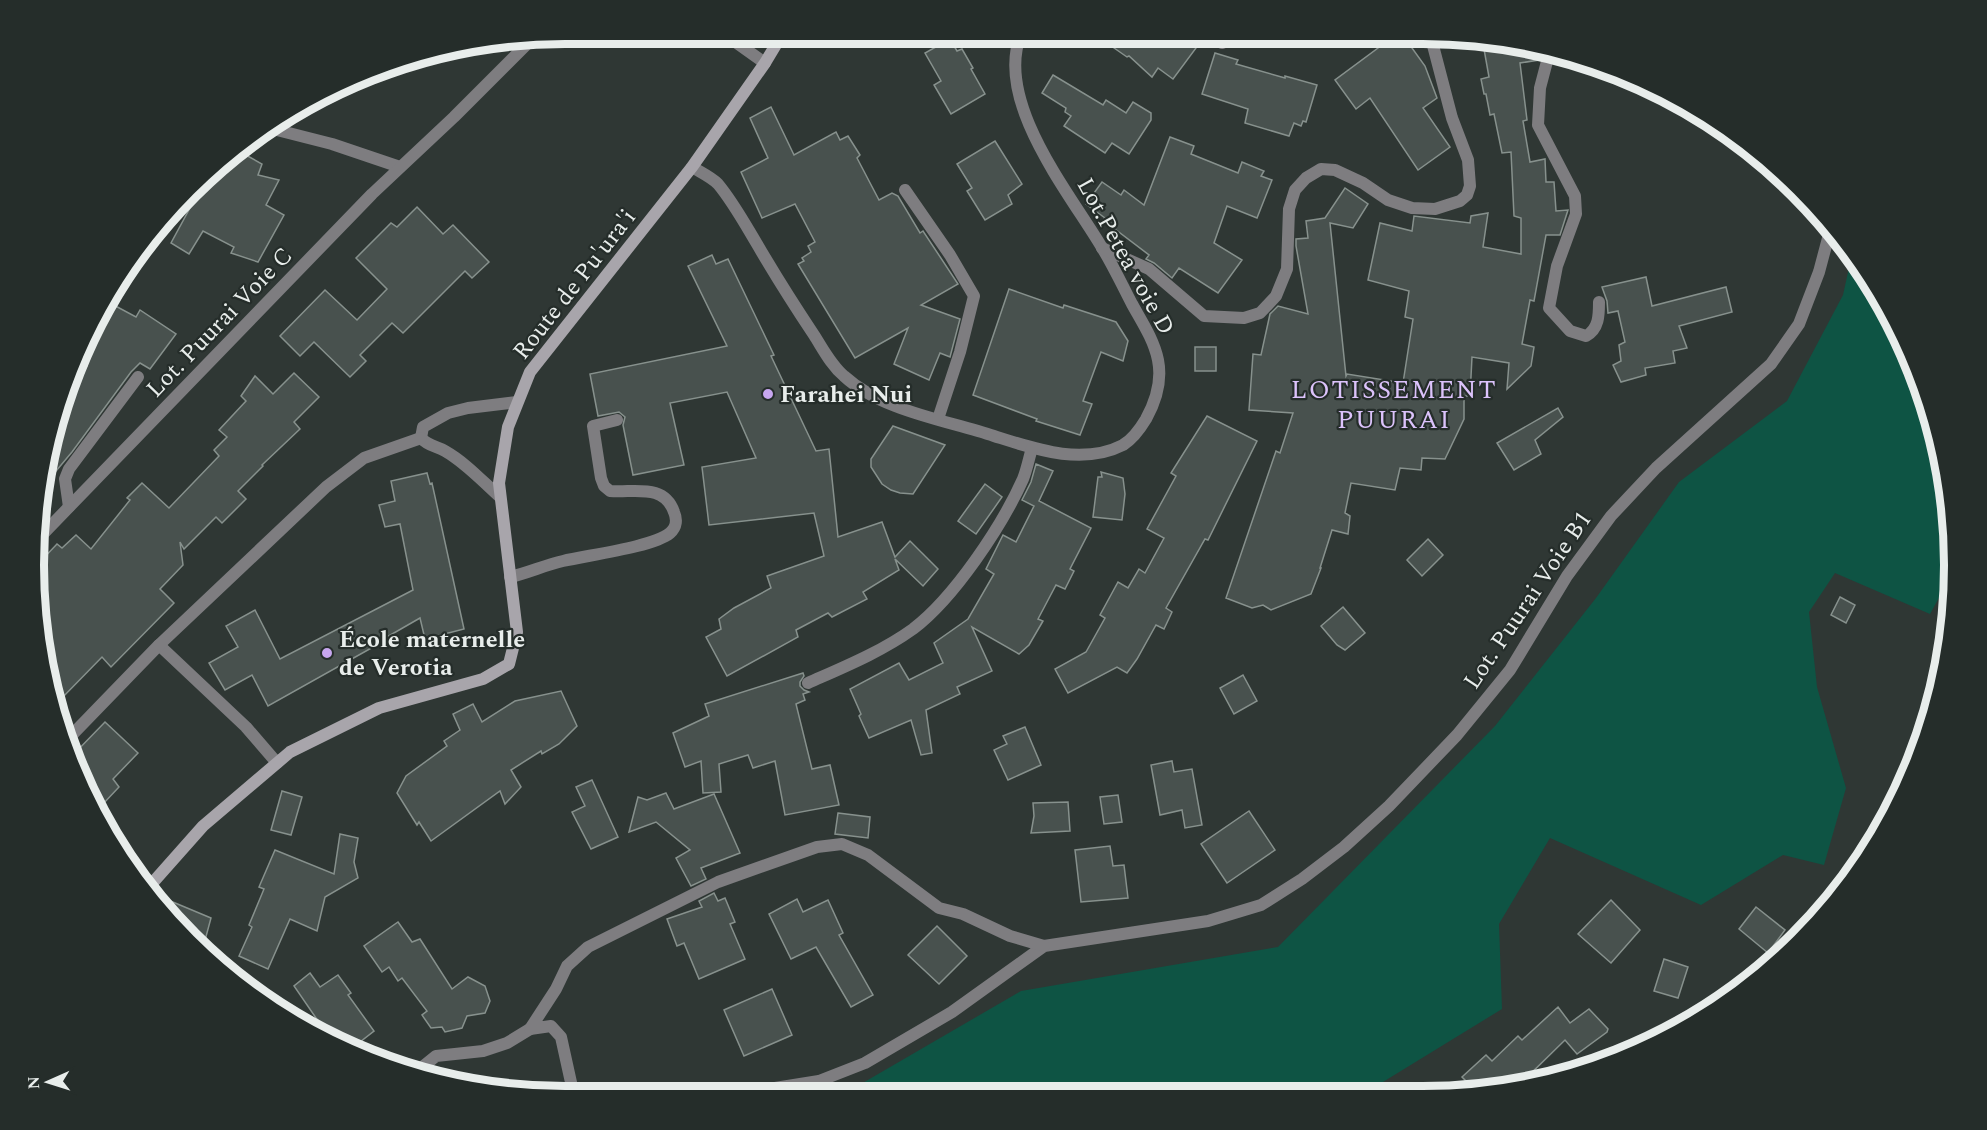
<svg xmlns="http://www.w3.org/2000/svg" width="1987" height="1130" font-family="Spectral,serif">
  <rect width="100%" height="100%" fill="#2f3734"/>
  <polygon fill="#0e5444" points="1852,254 1899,330 1936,428 1953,531 1951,576 1930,614 1835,573 1809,612 1817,687 1846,788 1824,865 1783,855 1701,905 1550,838 1499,924 1502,1009 1365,1093 842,1095 1021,991 1278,947 1495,726 1596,598 1679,482 1787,401 1843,295"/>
  <g fill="#48514e" stroke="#87918d" stroke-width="1.5">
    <polygon points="1094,34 1185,34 1199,44 1173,79 1158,68 1152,77 1129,56 1127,57"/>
    <polygon points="1397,34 1402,34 1425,66 1437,98 1423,108 1450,147 1418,170 1370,98 1356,109 1335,80"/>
    <polygon points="1482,38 1542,48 1539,60 1520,63 1527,120 1523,121 1530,162 1545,159 1546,182 1554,182 1556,211 1568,210 1560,235 1546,235 1534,301 1530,300 1522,344 1534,347 1531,366 1507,389 1509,363 1472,357 1470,396 1464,396 1464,419 1445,459 1422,458 1421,470 1400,468 1395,490 1351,483 1345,513 1350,516 1348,534 1332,530 1320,568 1321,568 1311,594 1271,610 1263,605 1252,608 1226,598 1276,451 1280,453 1293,413 1249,410 1253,354 1261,355 1270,314 1278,306 1308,314 1296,246 1296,239 1308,238 1306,221 1325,218 1345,188 1368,204 1353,228 1330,223 1346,376 1347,374 1403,383 1413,319 1405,317 1409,291 1368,280 1380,223 1412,231 1414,216 1470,223 1471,216 1488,213 1483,247 1521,254 1521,218 1514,216 1511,152 1502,153 1494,114 1490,115 1486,94 1484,94 1481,79 1489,77"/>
    <polygon points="950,39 957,51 962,49 973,68 971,69 985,94 951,114 934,85 941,81 925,53"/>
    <polygon points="1215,53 1238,60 1236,64 1285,78 1285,76 1317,85 1306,122 1303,121 1301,126 1294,123 1289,136 1245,123 1248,109 1202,94"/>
    <polygon points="1053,75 1103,105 1106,100 1126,113 1133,102 1151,113 1151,120 1129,154 1112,143 1105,153 1064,126 1071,116 1065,112 1066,108 1042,93"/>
    <polygon points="771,107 794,155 836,132 840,140 848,136 860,155 857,158 879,200 892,193 898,196 920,233 923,231 958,284 921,305 960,319 950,357 940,353 929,380 894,364 908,328 855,358 798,264 804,261 802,258 811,252 808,246 815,242 795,204 762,218 741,172 768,158 750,118"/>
    <polygon points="1170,137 1194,146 1191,154 1238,173 1242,162 1264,171 1261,176 1272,180 1257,218 1227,206 1214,243 1242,260 1218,293 1179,268 1172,278 1154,263 1146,259 1149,255 1103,220 1105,218 1086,204 1102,182 1121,195 1124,190 1144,205"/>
    <polygon points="995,141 1022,184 1008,195 1012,204 985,220 967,191 972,188 957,164"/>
    <polygon points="244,154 262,164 258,175 279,180 266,205 284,215 258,262 231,253 234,247 203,231 189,254 171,243 191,206 185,203 230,155 239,160"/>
    <polygon points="417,207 443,234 453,225 489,262 472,278 465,271 403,333 392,323 360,355 366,361 350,377 314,342 300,356 280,336 325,290 357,320 387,289 356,258 391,223 397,227"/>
    <polygon points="712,255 716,264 728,259 774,355 771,356 816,451 829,449 838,537 882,522 895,557 910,541 938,569 923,586 895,559 899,570 863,592 867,599 832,617 828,613 796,630 798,637 727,676 706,637 721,629 719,619 734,608 771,588 767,576 824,556 814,513 709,525 702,467 756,458 727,392 670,403 684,465 633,475 623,425 625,417 619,412 598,416 590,374 727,346 688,266"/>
    <polygon points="1646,277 1652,306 1726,287 1732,312 1679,326 1687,348 1673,351 1675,363 1645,368 1646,375 1621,382 1613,365 1621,361 1619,345 1625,342 1618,311 1608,313 1607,301 1602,287"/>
    <polygon points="1009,289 1063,308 1064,305 1116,322 1128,341 1123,361 1101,352 1083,401 1092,404 1080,435 1036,421 1037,419 973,395"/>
    <polygon points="108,302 136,317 140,310 176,334 150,369 140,363 131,372 72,452 46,483 51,427 68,389 87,366 81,361"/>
    <rect x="1195" y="347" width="21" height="24"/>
    <polygon points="294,373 319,397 294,422 300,429 262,465 263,466 238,491 246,499 222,523 216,517 184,549 180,542 183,565 160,589 174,603 111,667 102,657 58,702 34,599 38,564 57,544 62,548 76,535 91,549 130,500 127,498 142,483 169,508 219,456 214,450 227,437 219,430 246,401 241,396 255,376 273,394"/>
    <polygon points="1558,408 1563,417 1535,440 1541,454 1514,470 1497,443"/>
    <polygon points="1207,416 1257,441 1208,540 1205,539 1166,608 1172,612 1164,629 1156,625 1137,659 1127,673 1117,667 1068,693 1055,669 1086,652 1105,618 1100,615 1118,582 1128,588 1139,569 1145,573 1164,538 1147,529 1176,476 1171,473"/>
    <polygon points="893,426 945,445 913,494 900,493 891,490 882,484 871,467 871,459"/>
    <polygon points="1036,464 1053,471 1039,501 1091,528 1070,569 1074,571 1065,589 1056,585 1038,619 1043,621 1029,645 1019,654 972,627 992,671 957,687 960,694 926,710 932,753 921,755 911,720 869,738 859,716 861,714 850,689 899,663 909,680 943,663 934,643 968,619 994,574 986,569 1003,535 1016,542 1034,506 1022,500 1031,482"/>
    <polygon points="1101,472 1123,478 1125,494 1122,520 1093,517 1098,477 1102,477"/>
    <polygon points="427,473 430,484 432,483 464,629 425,639 420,618 373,645 375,646 268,706 252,675 225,690 209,663 238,647 226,626 255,610 280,659 413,590 400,524 385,527 379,505 395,501 391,481"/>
    <polygon points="985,484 1002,497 976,534 958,521"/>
    <polygon points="1428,539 1443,555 1422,576 1407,560"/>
    <polygon points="1840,597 1855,605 1846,623 1831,615"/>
    <polygon points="1343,607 1365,633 1345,650 1337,645 1321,626"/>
    <polygon points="803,673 804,676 800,682 800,686 804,690 809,692 803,694 805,700 796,704 812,769 830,765 839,805 785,815 775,761 753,768 748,755 719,764 721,792 703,793 701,761 685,767 673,733 709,716 705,704"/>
    <polygon points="1243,675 1257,701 1234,714 1220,688"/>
    <polygon points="561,691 577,726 559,744 542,754 541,751 511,770 521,787 505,804 500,791 431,841 419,822 417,825 397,793 406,776 447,746 444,741 460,730 453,714 473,704 482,722 515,701"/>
    <polygon points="105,722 138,753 113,779 119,787 103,804 85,786 73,768 71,757"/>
    <polygon points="1025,727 1041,765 1008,780 994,750 1007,744 1003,736"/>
    <polygon points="1172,761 1174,772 1192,769 1202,825 1185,828 1182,810 1160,815 1151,765"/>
    <polygon points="592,780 618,837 591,849 572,812 585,806 576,787"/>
    <polygon points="282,791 302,797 291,835 271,830"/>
    <polygon points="666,793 674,809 714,794 740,853 701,868 706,879 691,886 676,858 690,850 656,822 629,832 638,797 647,800"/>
    <polygon points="1118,795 1122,822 1104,824 1100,797"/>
    <polygon points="1068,802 1070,831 1031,833 1034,816 1033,803"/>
    <polygon points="1249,811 1275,850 1227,883 1201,844"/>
    <polygon points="838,813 870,817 868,838 835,834"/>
    <polygon points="340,834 358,838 354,862 358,878 325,897 317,931 290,919 268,969 239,956 252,927 249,925 264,889 259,887 275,850 334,874"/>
    <polygon points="1110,846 1113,866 1124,865 1128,898 1081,902 1075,850"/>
    <polygon points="714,893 718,901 725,898 735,922 730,924 745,959 699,979 684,943 677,946 667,919 702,907 699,901"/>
    <polygon points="797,899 803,912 828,900 843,933 839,935 873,995 851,1007 816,947 791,959 769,914"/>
    <polygon points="168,900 211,918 204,944 202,943 201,946 165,916 163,913"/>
    <polygon points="1611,900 1640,930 1611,963 1578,934"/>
    <polygon points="1756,907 1785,930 1768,953 1739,929"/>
    <polygon points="398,922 412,942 420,939 452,989 468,977 485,986 490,1001 485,1013 467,1016 462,1028 445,1032 442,1027 431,1028 422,1015 427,1011 402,978 398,981 389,967 382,972 364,946"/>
    <polygon points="937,926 967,956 939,984 908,955"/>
    <polygon points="1664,959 1688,967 1678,998 1654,991"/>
    <polygon points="310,973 320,987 338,975 351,993 348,995 374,1031 351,1049 341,1045 316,1018 294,986"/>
    <polygon points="772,989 792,1035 744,1056 724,1010"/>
    <polygon points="1558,1007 1570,1023 1589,1009 1608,1029 1607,1032 1577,1054 1565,1040 1517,1087 1491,1092 1478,1093 1462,1077 1486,1055 1492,1061 1518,1036 1522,1040"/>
  </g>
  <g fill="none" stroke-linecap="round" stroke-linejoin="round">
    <g stroke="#7e7d80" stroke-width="12">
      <polyline points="723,33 765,63"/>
      <polyline points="1209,34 1222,43"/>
      <path d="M1550,50L1540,88L1538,125L1575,196L1576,214L1557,266L1549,308L1570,331L1586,336C1599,329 1599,315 1599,302"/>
      <polyline points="269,128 332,144 400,167"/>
      <path d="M692,167C700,172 711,177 718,184C733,202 745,224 757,244C775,275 794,305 814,335C823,349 831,365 844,376C882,411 946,420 994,436C1035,449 1082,466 1123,445C1133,439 1140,429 1146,419C1156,401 1162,380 1158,360C1154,340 1142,322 1132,304C1122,285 1113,265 1101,246C1068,191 994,101 1021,34"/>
      <polyline points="905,190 950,255 974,296 960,352 938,419"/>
      <polyline points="1102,248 1149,269 1204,316 1244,318 1260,313 1276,296 1287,269 1289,209 1295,190 1306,178 1321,169 1335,170 1363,183 1388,200 1412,208 1435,209 1460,201 1467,195 1470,186 1468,160 1452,118 1430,34"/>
      <polyline points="421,438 423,427 448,413 468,408 517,402"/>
      <path d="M421,438C428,446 436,446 445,451C466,463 482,481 500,497"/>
      <polyline points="69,507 65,479 69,469 138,377"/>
      <polyline points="40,537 372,194 454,117 533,38"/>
      <path d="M510,577C528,573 545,565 563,561C588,555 653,547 670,533C677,527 677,519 674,512C664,483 634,493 610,491L604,486L601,478L593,426L617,420"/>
      <polyline points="159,645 246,727 277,763"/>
      <path d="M808,683C844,667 881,652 913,629C954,598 1002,526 1023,479C1027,469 1029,458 1032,448"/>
      <polyline points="67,740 159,645 326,487 364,458 421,438"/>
      <polyline points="415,1073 436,1056 483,1051 507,1043 530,1029"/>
      <polyline points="763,1095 775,1088 819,1081 865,1063 952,1012 1044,946 1208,921 1261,905 1302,879 1344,847 1389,806 1457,735 1510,670 1567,576 1611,516 1656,468 1771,364 1799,324 1819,272 1831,227"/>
      <polyline points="574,1096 561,1037 551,1026 530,1029 556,989 567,966 588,947 718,882 817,847 842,844 868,855 939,908 963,914 1010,936 1044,946"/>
    </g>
    <polyline stroke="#a8a5ab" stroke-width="12" points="148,888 203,826 290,752 379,708 483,679 509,664 517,632 499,483 508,427 530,372 692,167 765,63 783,33"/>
  </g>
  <g fill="#c7a6ef" stroke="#252d2a" stroke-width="2">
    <circle cx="768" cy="394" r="6"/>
    <circle cx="327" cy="653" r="6"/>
  </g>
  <g text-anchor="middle" stroke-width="4.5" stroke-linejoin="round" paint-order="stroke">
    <g font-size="24" fill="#e8edeb" stroke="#252d2a">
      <text transform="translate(1126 256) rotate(61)" y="8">Lot.Petea voie D</text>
      <text transform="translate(574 284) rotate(-52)" y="8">Route de Pu'ura'i</text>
      <text transform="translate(219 322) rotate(-46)" y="8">Lot. Puurai Voie C</text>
      <text transform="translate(1527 600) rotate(-56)" y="8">Lot. Puurai Voie B1</text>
    </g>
    <g font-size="24" font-weight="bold" fill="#e8edeb" stroke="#252d2a" text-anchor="start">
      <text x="780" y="402">Farahei Nui</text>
      <text x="339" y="647">École maternelle<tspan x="339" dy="28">de Verotia</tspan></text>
    </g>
    <g font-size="26" letter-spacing="1.5" fill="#dcc3fb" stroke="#252d2a">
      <text x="1394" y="398">LOTISSEMENT<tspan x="1394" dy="30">PUURAI</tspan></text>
    </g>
  </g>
  <path d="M0 0H1987V1130H0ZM565 44H1423A521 521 0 0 1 1944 565V565A521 521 0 0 1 1423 1086H565A521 521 0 0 1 44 565V565A521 521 0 0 1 565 44Z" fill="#252d2a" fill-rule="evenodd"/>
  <path fill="none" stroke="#e8edeb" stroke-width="8" d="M565 44H1423A521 521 0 0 1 1944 565V565A521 521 0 0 1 1423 1086H565A521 521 0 0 1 44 565V565A521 521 0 0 1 565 44Z"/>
  <g transform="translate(48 1082) rotate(267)" stroke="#252d2a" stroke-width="4.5" paint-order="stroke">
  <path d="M0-4.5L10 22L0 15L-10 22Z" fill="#e8edeb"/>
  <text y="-9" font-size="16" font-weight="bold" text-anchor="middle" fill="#e8edeb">N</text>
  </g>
</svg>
